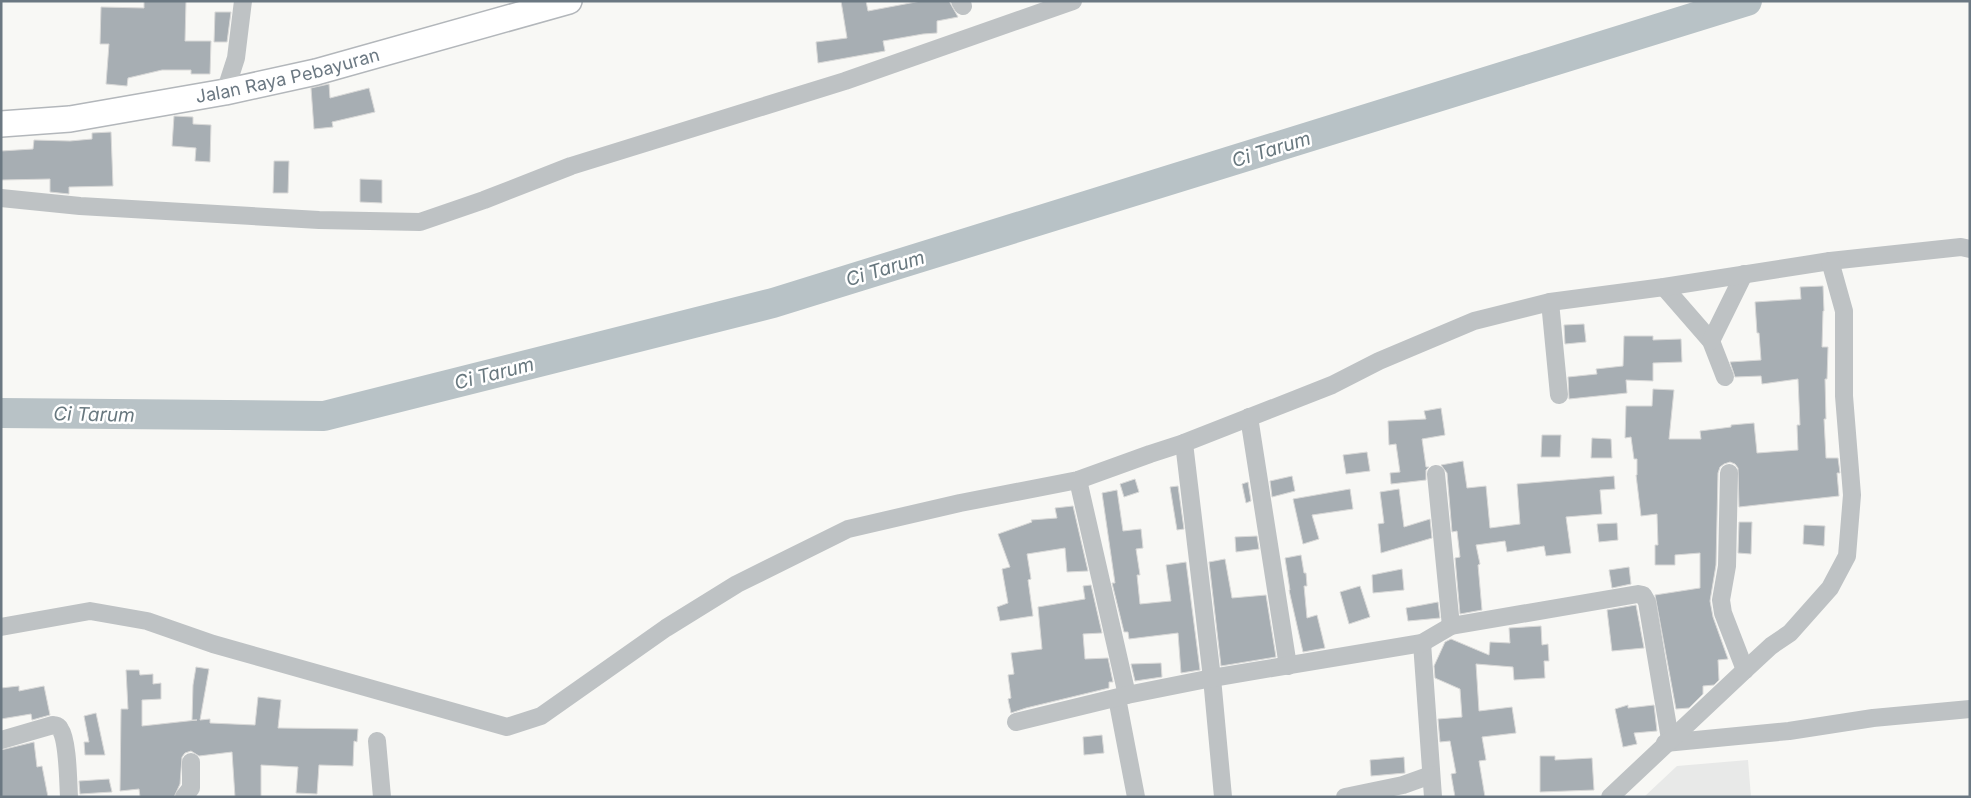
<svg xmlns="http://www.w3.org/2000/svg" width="1971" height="798" font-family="Inter,sans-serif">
  <rect width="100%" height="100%" fill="#f8f8f5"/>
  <polygon fill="#e8e9e8" points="1748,760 1751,797 1644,797 1677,766"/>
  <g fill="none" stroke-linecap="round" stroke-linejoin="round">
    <polyline stroke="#b8c2c6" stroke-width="30" points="1,413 324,416 773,303 1747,1"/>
  </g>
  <g fill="#a7aeb3" stroke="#d9d9d8">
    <polygon points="144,1 186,1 185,41 211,41 210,74 191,74 191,70 162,70 128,78 127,86 106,84 109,44 100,44 101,7 144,8"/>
    <polygon points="841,1 866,1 868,11 921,1 949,1 958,17 937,21 937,33 923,34 883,41 885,51 818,63 816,42 847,38"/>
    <polygon points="215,12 231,12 227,42 214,42"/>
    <polygon points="329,84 330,98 369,88 375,112 332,122 333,127 314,129 311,88"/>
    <polygon points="174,116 193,117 193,124 211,125 210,162 195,161 196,148 172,146"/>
    <polygon points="111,132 113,186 69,187 69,194 50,192 50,179 1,180 1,151 33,149 34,140 70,141 92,139 92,133"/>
    <polygon points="274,161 289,161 288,193 273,193"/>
    <polygon points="360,179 382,180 382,203 360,202"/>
    <polygon points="1823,286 1824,311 1823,311 1822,347 1828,347 1827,379 1825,379 1826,419 1824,419 1826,458 1838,458 1840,473 1837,473 1839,496 1739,507 1738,468 1735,464 1730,462 1724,464 1720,467 1718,473 1716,565 1710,601 1713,617 1728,659 1718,660 1719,680 1714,685 1703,686 1703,694 1689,708 1676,709 1655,595 1700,588 1700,553 1675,555 1675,565 1655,565 1655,545 1658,545 1657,514 1641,516 1636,475 1637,475 1637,459 1634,459 1631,437 1625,438 1626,406 1652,406 1653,389 1674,390 1669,439 1701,439 1700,431 1731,427 1731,425 1754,423 1757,453 1798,450 1797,425 1800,425 1798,379 1762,384 1761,376 1735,377 1730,362 1761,360 1759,333 1757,333 1755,302 1801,299 1800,287"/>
    <polygon points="1584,324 1586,342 1565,344 1564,325"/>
    <polygon points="1624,336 1653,336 1653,340 1681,339 1682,362 1653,363 1653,381 1626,380 1627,393 1569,399 1568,377 1597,374 1596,369 1623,366"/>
    <polygon points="1441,408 1445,435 1422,439 1426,467 1429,467 1426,470 1426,480 1391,484 1390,473 1400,472 1396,444 1389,445 1388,421 1426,419 1424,411"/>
    <polygon points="1542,435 1561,435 1560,457 1541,457"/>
    <polygon points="1592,438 1611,439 1612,458 1591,458"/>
    <polygon points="1367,452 1370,471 1346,474 1343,455"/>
    <polygon points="1463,461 1467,488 1486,486 1490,528 1520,524 1517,484 1614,476 1615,489 1600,490 1602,514 1566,517 1571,553 1546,556 1544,546 1507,552 1505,541 1476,545 1480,564 1478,565 1482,610 1460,614 1455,558 1460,557 1457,531 1452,532 1447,473 1441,465"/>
    <polygon points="1292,476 1295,491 1272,497 1270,481"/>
    <polygon points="1135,479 1139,492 1124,497 1120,484"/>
    <polygon points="1248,482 1251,501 1246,503 1242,484"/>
    <polygon points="1178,486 1184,529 1177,530 1170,487"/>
    <polygon points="1350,489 1353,509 1312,515 1319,539 1303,544 1293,499"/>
    <polygon points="1399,489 1404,527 1430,519 1432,538 1381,553 1378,524 1384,523 1380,492"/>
    <polygon points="1117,490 1123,531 1141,529 1143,548 1136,549 1140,575 1137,575 1140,604 1171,601 1166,565 1186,562 1200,670 1181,673 1178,633 1129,639 1128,632 1124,632 1112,583 1115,583 1102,493"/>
    <polygon points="1073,506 1088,571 1067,572 1065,548 1027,554 1031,579 1028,580 1033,616 1000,621 997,607 1008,603 1002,569 1010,567 998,534 1032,522 1031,520 1057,518 1055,508"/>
    <polygon points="1739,522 1752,522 1751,554 1738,553"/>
    <polygon points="1617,523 1618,540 1599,542 1597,524"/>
    <polygon points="1804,525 1825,526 1824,546 1803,544"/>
    <polygon points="1257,536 1259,549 1236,552 1235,537"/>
    <polygon points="1301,555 1304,573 1306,573 1307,586 1304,586 1307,618 1317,615 1325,648 1303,652 1289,590 1290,590 1285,558"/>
    <polygon points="1225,559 1232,598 1266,595 1276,657 1221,666 1209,562"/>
    <polygon points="1629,567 1631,584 1612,588 1609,570"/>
    <polygon points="1402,569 1404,590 1373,593 1372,575"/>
    <polygon points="1091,585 1102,633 1083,634 1085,659 1108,658 1113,682 1109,682 1109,688 1026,708 1011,713 1008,699 1011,698 1008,675 1014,674 1011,653 1042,649 1038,607 1085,599 1083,586"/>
    <polygon points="1360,586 1370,617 1349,624 1340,592"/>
    <polygon points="1438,602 1440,618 1408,621 1406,608"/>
    <polygon points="1636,605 1644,648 1612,651 1607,610"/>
    <polygon points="1541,626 1542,645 1548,644 1549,661 1544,661 1545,678 1514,680 1513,667 1476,664 1479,711 1512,707 1516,733 1482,737 1486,760 1479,761 1485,797 1455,797 1451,774 1456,773 1450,741 1440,742 1438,719 1462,717 1460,689 1435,678 1434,666 1445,642 1451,639 1489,655 1490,642 1510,643 1509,628"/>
    <polygon points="1161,663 1162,677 1135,681 1131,664"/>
    <polygon points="196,667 209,669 200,720 210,719 210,723 255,725 258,697 281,700 278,728 358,729 357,742 354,741 353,766 319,765 317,794 296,793 298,767 261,765 261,797 235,797 232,752 199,756 191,751 185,753 182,757 180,784 174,797 140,797 139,789 120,791 121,709 128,709 126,670 139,670 140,675 153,674 153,684 161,683 161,699 142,700 142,726 197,720 192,720 193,685"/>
    <polygon points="19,686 19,691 44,686 50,715 32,720 31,714 1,719 1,688"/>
    <polygon points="1628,705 1628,708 1654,705 1657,731 1634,733 1637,744 1623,747 1615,709"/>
    <polygon points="96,713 105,755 85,755 84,742 89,742 84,716"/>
    <polygon points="1102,735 1104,753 1084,755 1083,737"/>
    <polygon points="34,742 37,767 42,766 48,797 1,797 1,750"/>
    <polygon points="1540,756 1555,756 1555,760 1592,758 1594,790 1540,792"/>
    <polygon points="1404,757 1405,773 1371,776 1370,760"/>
    <polygon points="109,779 112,792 80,794 79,781"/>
  </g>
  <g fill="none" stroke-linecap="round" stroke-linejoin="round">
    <defs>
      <g id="secondary">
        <path id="s1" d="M1,124L70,119L225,92L316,72L569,1"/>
      </g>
    </defs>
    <use href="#secondary" stroke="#b3b7bb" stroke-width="28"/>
    <g stroke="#bec2c4" stroke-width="18">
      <polyline points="960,1 963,6"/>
      <polyline points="225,92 236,58 243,1"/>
      <polyline points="1,198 80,206 319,220 420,222 484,200 571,166 845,81 1073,1"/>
      <polyline points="1664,287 1711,341 1725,377"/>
      <polyline points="1550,302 1559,395"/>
      <polyline points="1711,341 1744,274"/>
      <polyline points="1249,417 1288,666"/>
      <polyline points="1184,443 1212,678 1223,797"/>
      <polyline points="1729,473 1727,566 1721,600 1723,613 1745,670"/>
      <polyline points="1436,474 1451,626"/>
      <polyline points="1078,480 1127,695"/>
      <polyline points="1,627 90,611 147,621 213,644 507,727 541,716 666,628 737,584 848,529 960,503 1078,480 1150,454 1184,443 1332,385 1379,361 1474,321 1550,302 1664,287 1830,261 1961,247 1970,249"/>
      <polyline points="1422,643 1433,797"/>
      <polyline points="1117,698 1136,797"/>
      <polyline points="1016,722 1127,695 1212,678 1422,643 1451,626 1638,594 1643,595 1647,602 1670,739"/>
      <path d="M1,740L53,725C57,726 58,725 60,729C68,740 68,781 69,797"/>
      <polyline points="377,741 382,797"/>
      <polyline points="1665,743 1789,731 1873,718 1970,709"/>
      <polyline points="184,797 191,788 191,762"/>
      <polyline points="1345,797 1403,785 1431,775"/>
      <polyline points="1610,797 1745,670 1771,646 1790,633 1830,588 1847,556 1852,495 1844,396 1844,311 1830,261"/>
    </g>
    <use href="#secondary" stroke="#fff" stroke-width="25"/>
  </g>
  <g text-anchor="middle" stroke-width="5" stroke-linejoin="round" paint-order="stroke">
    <g font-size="18" fill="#6b7882" stroke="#fff">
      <text dy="6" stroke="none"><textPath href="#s1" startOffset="291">Jalan Raya Pebayuran</textPath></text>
    </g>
    <g font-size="19" font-style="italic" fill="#67777e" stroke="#fff">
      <text transform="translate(1271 149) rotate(-17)" y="7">Ci Tarum</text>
      <text transform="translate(885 268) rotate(-17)" y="7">Ci Tarum</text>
      <text transform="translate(494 373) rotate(-14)" y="7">Ci Tarum</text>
      <text transform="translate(94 414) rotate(1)" y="7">Ci Tarum</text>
    </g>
  </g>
  <rect width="1971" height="798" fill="none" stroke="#6b7882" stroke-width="5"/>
</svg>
